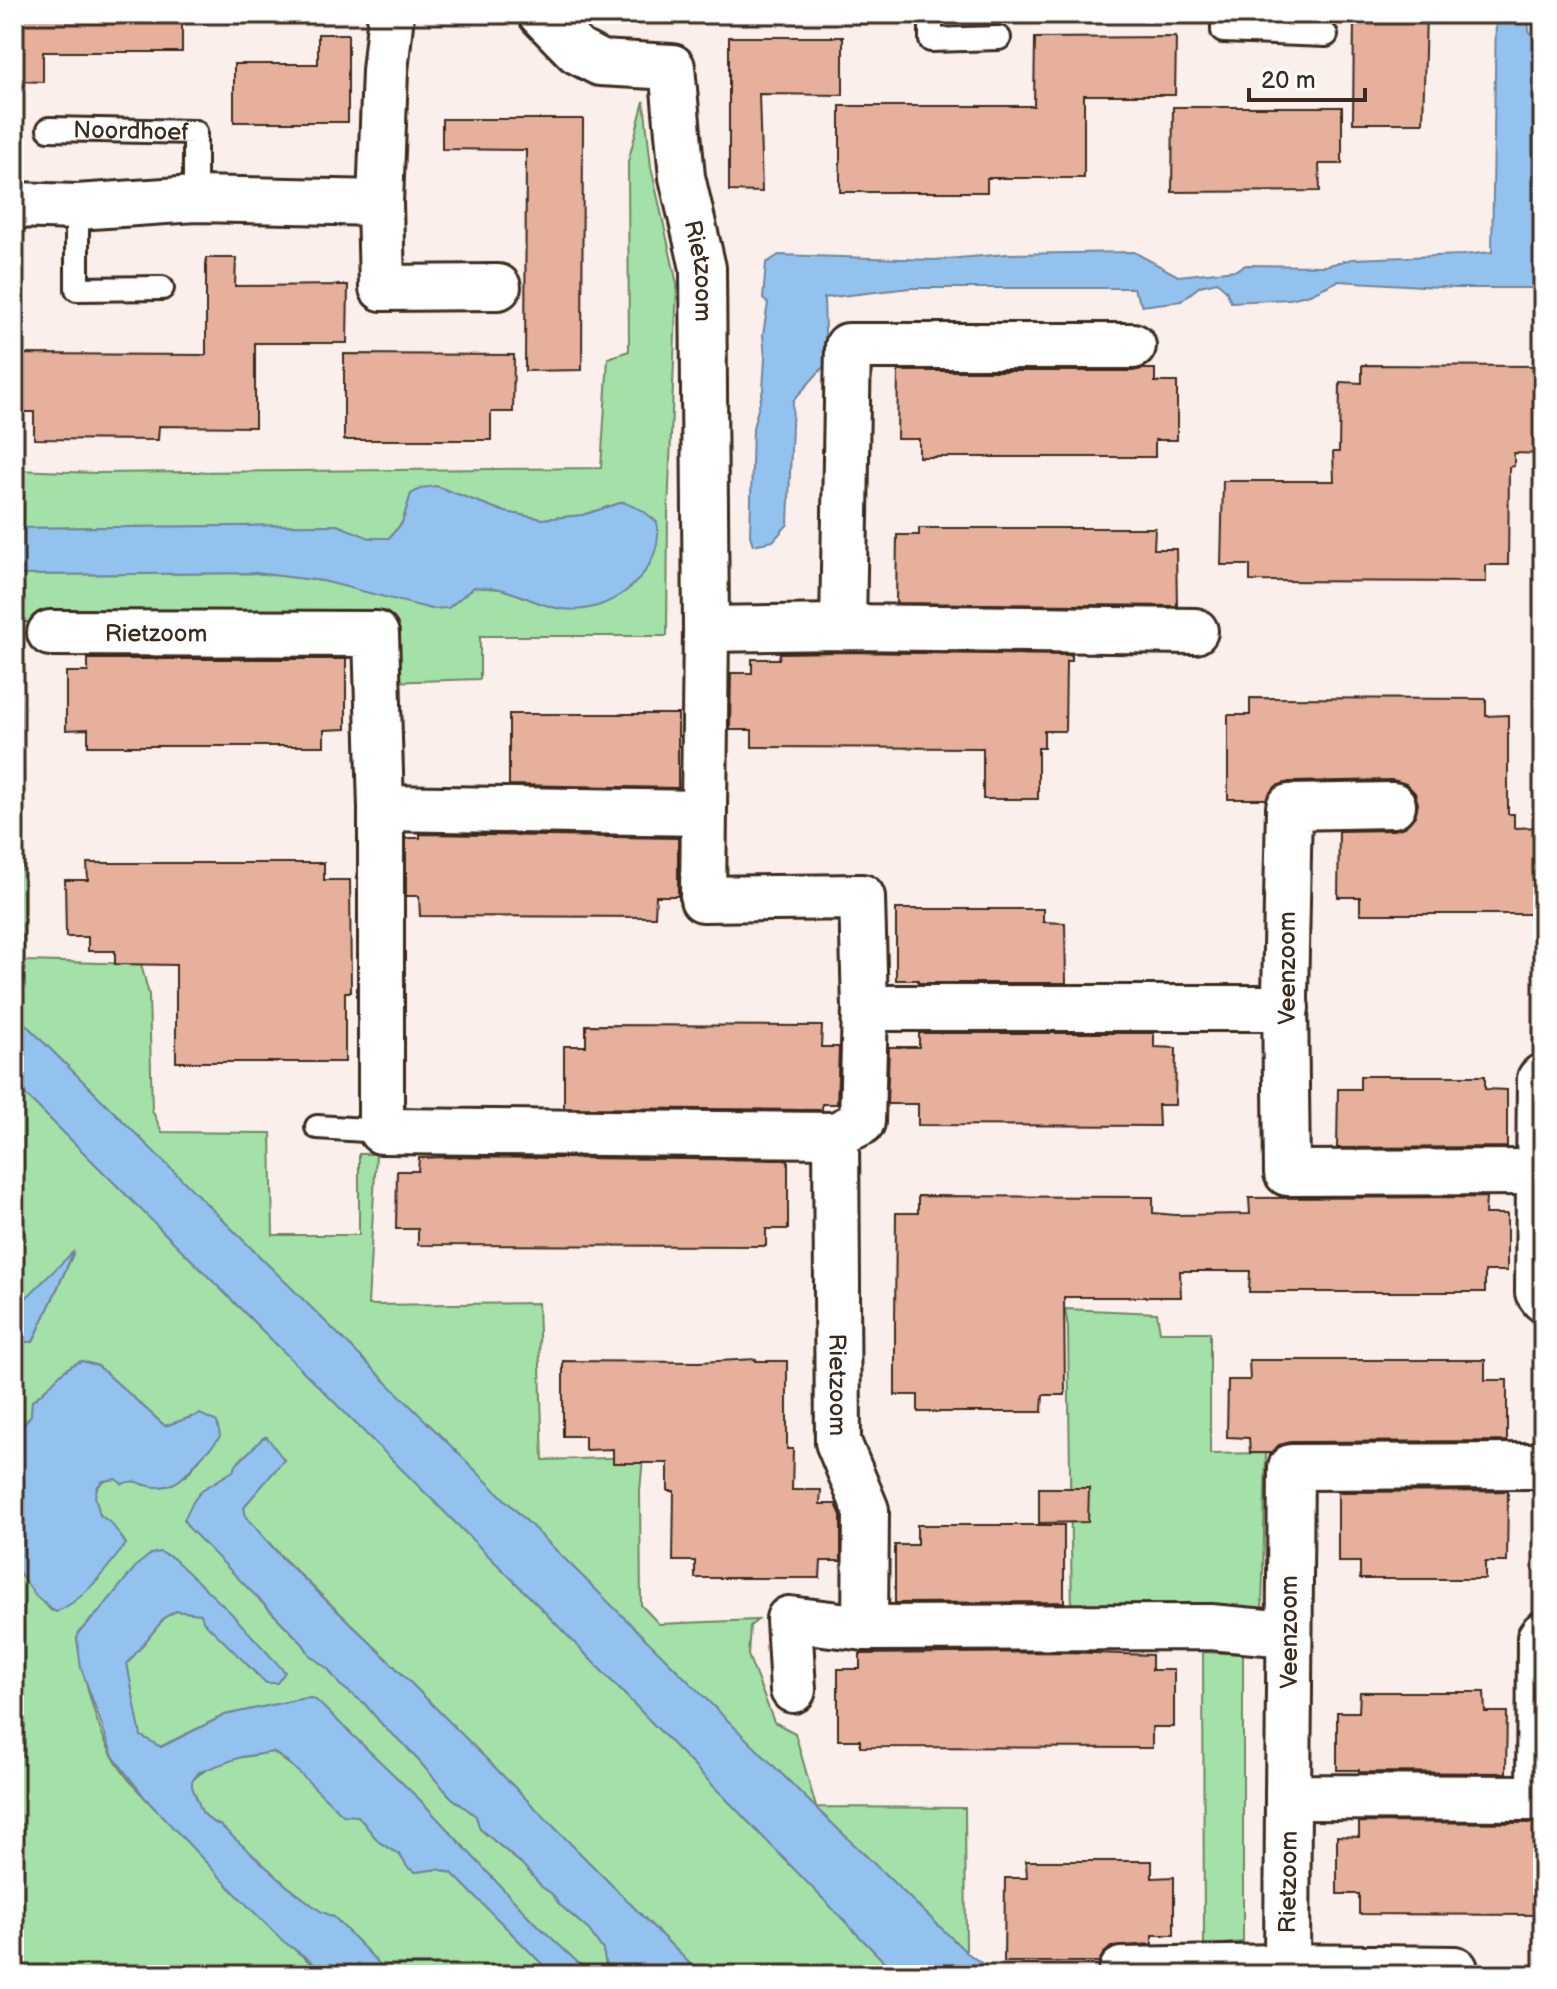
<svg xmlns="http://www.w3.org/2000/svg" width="1557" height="1989" font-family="'Balsamiq Sans',sans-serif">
  <rect width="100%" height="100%" fill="#faefeb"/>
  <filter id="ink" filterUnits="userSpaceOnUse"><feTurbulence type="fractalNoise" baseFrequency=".0125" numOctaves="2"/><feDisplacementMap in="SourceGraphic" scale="16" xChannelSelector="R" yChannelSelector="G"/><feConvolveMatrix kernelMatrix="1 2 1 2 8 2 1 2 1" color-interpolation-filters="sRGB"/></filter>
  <g filter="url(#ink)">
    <g fill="#a3e1a9" stroke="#6f8664" stroke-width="2">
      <polygon points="644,101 651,167 677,284 668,512 667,636 480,636 480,679 385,682 382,626 19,622 24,961 141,964 149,995 152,1110 162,1132 271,1133 273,1235 359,1235 359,1154 376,1154 368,1305 538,1303 543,1460 643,1457 640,1491 641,1605 659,1624 758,1620 750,1626 748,1655 774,1722 795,1733 816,1807 965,1808 966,1952 815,1807 14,1013 14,575 256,573 323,581 448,608 474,587 501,589 563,609 623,502 583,515 543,519 505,512 436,486 411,494 402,523 389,538 370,539 337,525 14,528 14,470 97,473 601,468 608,358 629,351 628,162"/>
      <path d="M14,1083L531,1598L897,1975H701L379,1651L283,1558L246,1518L244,1508L247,1503L284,1460L265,1437L237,1463L233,1472L202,1490L193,1502L184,1520L189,1528L303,1644L310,1655L328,1669L340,1685L364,1703L386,1729L402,1742L451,1797L476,1816L480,1829L523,1865L542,1887L551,1893L560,1905L589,1930L603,1950L606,1964L601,1971L589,1973L529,1917L421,1801L317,1701L311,1698L300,1699L225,1715L160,1747L140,1736L127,1664L165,1617L176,1611L201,1614L257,1675L173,1558C150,1575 85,1614 77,1639C85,1678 93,1720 112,1755C126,1781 151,1804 171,1825C205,1861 238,1896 273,1931C289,1947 308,1958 323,1975H14V1565L36,1596L52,1611L98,1580L102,1570L126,1544C119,1531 110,1526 101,1516C91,1504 93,1483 108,1480C121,1478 134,1479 145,1485L186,1476L206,1451L191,1417L165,1426L98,1366L82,1361C60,1368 50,1389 32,1401L31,1415L14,1439V1342H33L73,1254L24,1300L14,1301V1246L26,1240L17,1203L14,1202Z"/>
      <polygon points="1065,1309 1157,1313 1160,1332 1210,1332 1210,1454 1266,1453 1262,1612 1072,1615 1068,1327"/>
      <polygon points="1203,1652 1243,1654 1243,1942 1204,1946"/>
      <path d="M273,1752L358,1816L379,1842L400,1855L408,1868L416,1872L439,1869L452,1873L553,1975H390L334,1917L320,1911L287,1886L221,1826L211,1821L202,1812L192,1787V1781C210,1760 246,1756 273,1752Z"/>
    </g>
    <g fill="#94c2ef" stroke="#70859b" stroke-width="2">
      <polygon points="1496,14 1528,14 1529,31 1543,49 1543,127 1540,129 1543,284 1533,288 1456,288 1338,281 1310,294 1290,299 1231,302 1226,290 1217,282 1200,286 1181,301 1142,306 1133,288 910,288 824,298 826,364 793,401 788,524 773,541 753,545 750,535 753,428 763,390 765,358 763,335 768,303 763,299 766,263 779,255 934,260 1007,254 1134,252 1178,276 1236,270 1246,265 1325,266 1352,259 1463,255 1492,252"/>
      <path d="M436,486L505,512L543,519L583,515L623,502L642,510L657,522C666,571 611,616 563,609C543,607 523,595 504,590C495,587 484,588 474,587L448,608L431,609L323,581L256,573L14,575V528L337,525L370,538H389L402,523L411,494L422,488Z"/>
      <polygon points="14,1013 815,1807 966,1952 998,1975 897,1975 531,1598 14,1083"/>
      <polygon points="74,1251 33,1342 14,1342 14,1301 24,1300"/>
      <path d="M82,1361L98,1366L165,1426L200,1414L217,1422L220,1436C215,1445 210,1448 203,1455C189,1469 181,1487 158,1487C141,1487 139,1477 122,1484L116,1479L103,1481L97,1487L95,1496L100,1515L112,1524L126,1544C107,1568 86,1599 56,1612L36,1596L14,1565V1439L31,1415L32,1401C50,1389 60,1368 82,1361Z"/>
      <polygon points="267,1437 284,1460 247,1503 244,1508 246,1517 282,1558 379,1651 701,1975 553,1975 452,1873 438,1869 416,1872 408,1868 400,1855 379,1842 358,1816 343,1815 288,1762 273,1752 241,1757 199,1772 192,1781 192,1787 202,1812 211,1821 221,1826 287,1886 320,1911 334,1917 390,1975 323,1975 311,1961 283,1941 235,1893 146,1799 113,1756 81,1668 77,1639 79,1632 99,1612 137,1565 151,1554 160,1552 173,1558 231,1613 285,1672 277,1683 266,1683 203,1621 201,1614 176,1611 165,1617 127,1664 141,1736 161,1747 225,1715 300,1699 311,1698 317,1701 421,1801 529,1917 589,1973 601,1971 606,1964 603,1950 589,1930 560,1905 551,1893 542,1887 523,1865 480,1829 476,1816 451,1797 402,1742 386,1729 364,1703 340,1685 328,1669 310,1655 303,1644 189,1528 184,1520 193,1502 202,1490 233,1471 237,1464 263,1438"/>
    </g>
    <g fill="#e7b09d" stroke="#3b2a1e" stroke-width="2">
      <polygon points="14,14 182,14 182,52 43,52 43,82 14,81"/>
      <polygon points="1354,14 1426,14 1423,123 1353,123"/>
      <polygon points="318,34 348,34 348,122 234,122 234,64 318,64"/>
      <polygon points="729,37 843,37 843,95 759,94 762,192 729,191"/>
      <polygon points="1176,37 1175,95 1084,95 1084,178 987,178 987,192 840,192 840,106 1034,106 1035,38"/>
      <polygon points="1173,107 1342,107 1342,164 1319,164 1320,191 1172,192"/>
      <polygon points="442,119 583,119 582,370 525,371 526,150 442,149"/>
      <polygon points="206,258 236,258 235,286 348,285 347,343 255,343 255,427 159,426 158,440 34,439 34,412 14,412 14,354 206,355"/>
      <polygon points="344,354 514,355 513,412 491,412 491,440 344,440"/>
      <polygon points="1362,365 1543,366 1542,454 1514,453 1514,466 1509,467 1508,565 1486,565 1486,582 1250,581 1250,565 1221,565 1223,481 1334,481 1333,452 1339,452 1340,382 1362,383"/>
      <polygon points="1142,369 1155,369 1155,382 1177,382 1177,440 1155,440 1155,457 919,457 919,439 897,439 898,371 1133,371"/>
      <polygon points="919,528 1155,528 1154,549 1176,549 1177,606 896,603 897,535 919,535"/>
      <polygon points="843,652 1072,655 1072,661 1066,661 1065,731 1044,731 1044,748 1038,748 1038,799 983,799 983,748 752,747 752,730 730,730 731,673 752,673 752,659 779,659 780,653"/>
      <polygon points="88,659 346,659 346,729 324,730 324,746 88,746 88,729 66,730 66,672 88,672"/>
      <polygon points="1250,698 1486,699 1486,716 1508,715 1508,814 1514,814 1514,828 1542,827 1542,914 1360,914 1360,897 1338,897 1339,831 1393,830 1405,827 1415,816 1418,804 1415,793 1406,784 1393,780 1289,782 1276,786 1266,799 1228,799 1228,715 1250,715"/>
      <polygon points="509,714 678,714 678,788 509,785"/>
      <polygon points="420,834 678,838 678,896 656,896 655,917 420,916 419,896 406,896 406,838 420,838"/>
      <polygon points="87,863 324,863 324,880 350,880 351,992 345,992 345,1062 176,1062 176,965 115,964 115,951 88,951 88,937 66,937 65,880 88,880"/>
      <polygon points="896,909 1043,909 1043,922 1065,923 1066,983 918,983 918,980 896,980"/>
      <polygon points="586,1025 822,1026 821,1047 839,1047 837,1104 822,1104 822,1110 564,1108 564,1046 586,1046"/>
      <polygon points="919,1033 1154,1033 1154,1047 1176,1048 1175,1105 1158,1105 1159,1126 918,1125 918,1104 887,1104 889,1047 919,1047"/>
      <polygon points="1360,1076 1485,1076 1485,1089 1507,1090 1507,1147 1337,1148 1338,1089 1360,1089"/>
      <polygon points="446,1157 788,1160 788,1229 766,1229 766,1246 418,1245 418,1229 396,1229 397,1171 418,1171 419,1158"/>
      <polygon points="918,1196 1153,1197 1153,1213 1175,1215 1250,1214 1249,1198 1486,1197 1485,1214 1507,1214 1507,1271 1485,1271 1485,1292 1249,1292 1250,1271 1180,1271 1181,1297 1064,1297 1065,1395 1043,1395 1042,1412 918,1412 918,1395 895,1395 895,1325 896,1213 918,1213"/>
      <polygon points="756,1359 756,1361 787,1361 787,1449 793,1449 792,1490 821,1490 820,1504 836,1504 841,1515 841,1561 821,1561 820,1578 695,1578 695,1561 673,1561 674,1491 668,1491 668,1463 613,1463 613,1449 585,1450 585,1436 563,1436 563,1361 699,1362"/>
      <polygon points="1249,1360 1485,1360 1485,1380 1507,1380 1507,1441 1291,1442 1279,1445 1271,1453 1250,1453 1249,1438 1227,1437 1228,1380 1250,1380"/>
      <polygon points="1039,1488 1089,1488 1088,1522 1039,1523"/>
      <polygon points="1508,1491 1507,1562 1485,1562 1485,1579 1360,1579 1360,1562 1338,1562 1338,1492"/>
      <polygon points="917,1525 1064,1525 1064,1602 895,1603 895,1545 917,1545"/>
      <polygon points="1064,1652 1152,1655 1152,1670 1174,1670 1174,1727 1152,1727 1152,1748 860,1747 860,1740 838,1740 838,1669 860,1669 860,1654"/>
      <polygon points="1360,1692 1484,1692 1485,1712 1507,1712 1506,1773 1359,1772 1359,1770 1337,1770 1337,1712 1359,1712"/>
      <polygon points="1359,1822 1539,1823 1540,1837 1543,1837 1543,1894 1539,1894 1539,1915 1359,1914 1359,1894 1337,1894 1337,1836 1359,1837"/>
      <polygon points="1026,1861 1152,1861 1152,1878 1174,1877 1174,1935 1152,1935 1152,1944 1111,1947 1103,1954 1099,1962 1004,1962 1005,1878 1027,1878"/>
    </g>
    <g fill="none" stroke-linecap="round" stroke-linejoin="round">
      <defs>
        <g id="service">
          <polyline points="931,14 931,40 999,38"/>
          <polyline points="1223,14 1223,31 1326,35"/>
          <path id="s1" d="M49,129L195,132V199"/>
          <polyline points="77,207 77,289 162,288"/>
          <polyline points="317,1127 381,1131"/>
        </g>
        <g id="minor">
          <path id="s2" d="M541,14L577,51L600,63L672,67L682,177L703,268L706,629"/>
          <polyline points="380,203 382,288 498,287"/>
          <polyline points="14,205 77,207 195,199 380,203 385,71 391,14"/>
          <polyline points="843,627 848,346 1133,346"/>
          <path id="s3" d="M1195,631L843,627L706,629L703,899L862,897L865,1008L862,1122L836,1135L838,1442L866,1510L865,1628L1210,1627L1289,1634"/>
          <path id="s4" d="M50,633L376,634L381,808V1131L836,1135"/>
          <polyline points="1393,805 1289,807 1285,996 1287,1173 1539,1172"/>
          <polyline points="381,808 703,813"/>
          <polyline points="865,1008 1286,1008"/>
          <polyline points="1543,1076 1540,1079 1538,1292 1543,1299"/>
          <polyline points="1543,1466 1291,1467 1288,1797 1543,1798"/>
          <polyline points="793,1690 789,1619 865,1628"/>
          <polyline points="1288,1797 1287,1967 1455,1969 1455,1975"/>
          <polyline points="1539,1798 1540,1638 1543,1634"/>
          <polyline points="1121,1975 1122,1970 1287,1967"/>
        </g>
      </defs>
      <use href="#service" stroke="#3b2a1e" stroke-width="28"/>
      <use href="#minor" stroke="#3b2a1e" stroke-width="50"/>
      <use href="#service" stroke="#fff" stroke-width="22"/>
      <use href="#minor" stroke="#fff" stroke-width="44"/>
    </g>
  </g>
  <g text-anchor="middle" stroke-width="7" stroke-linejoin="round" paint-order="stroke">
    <g font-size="24" fill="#3b2a1e" stroke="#fff">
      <text dy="8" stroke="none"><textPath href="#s1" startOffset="82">Noordhoef</textPath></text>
      <text dy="8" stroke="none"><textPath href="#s2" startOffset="356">Rietzoom</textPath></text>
      <text dy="8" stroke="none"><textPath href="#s4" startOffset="106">Rietzoom</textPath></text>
      <text transform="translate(1287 968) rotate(-90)" y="8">Veenzoom</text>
      <text dy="8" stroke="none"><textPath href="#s3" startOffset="1422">Rietzoom</textPath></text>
      <text transform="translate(1289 1632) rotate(-90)" y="8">Veenzoom</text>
      <text transform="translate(1288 1882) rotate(-89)" y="8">Rietzoom</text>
    </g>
  </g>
  <rect width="1557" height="1989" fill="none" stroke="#fff" stroke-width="48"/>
  <rect x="24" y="24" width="1509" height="1941" fill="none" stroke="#3b2a1e" stroke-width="3" filter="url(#ink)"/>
  <path d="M1249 88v12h116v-12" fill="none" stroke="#3b2a1e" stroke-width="4"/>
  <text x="1261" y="88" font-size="24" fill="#3b2a1e" stroke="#ffffff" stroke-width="6" paint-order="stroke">20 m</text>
</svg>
